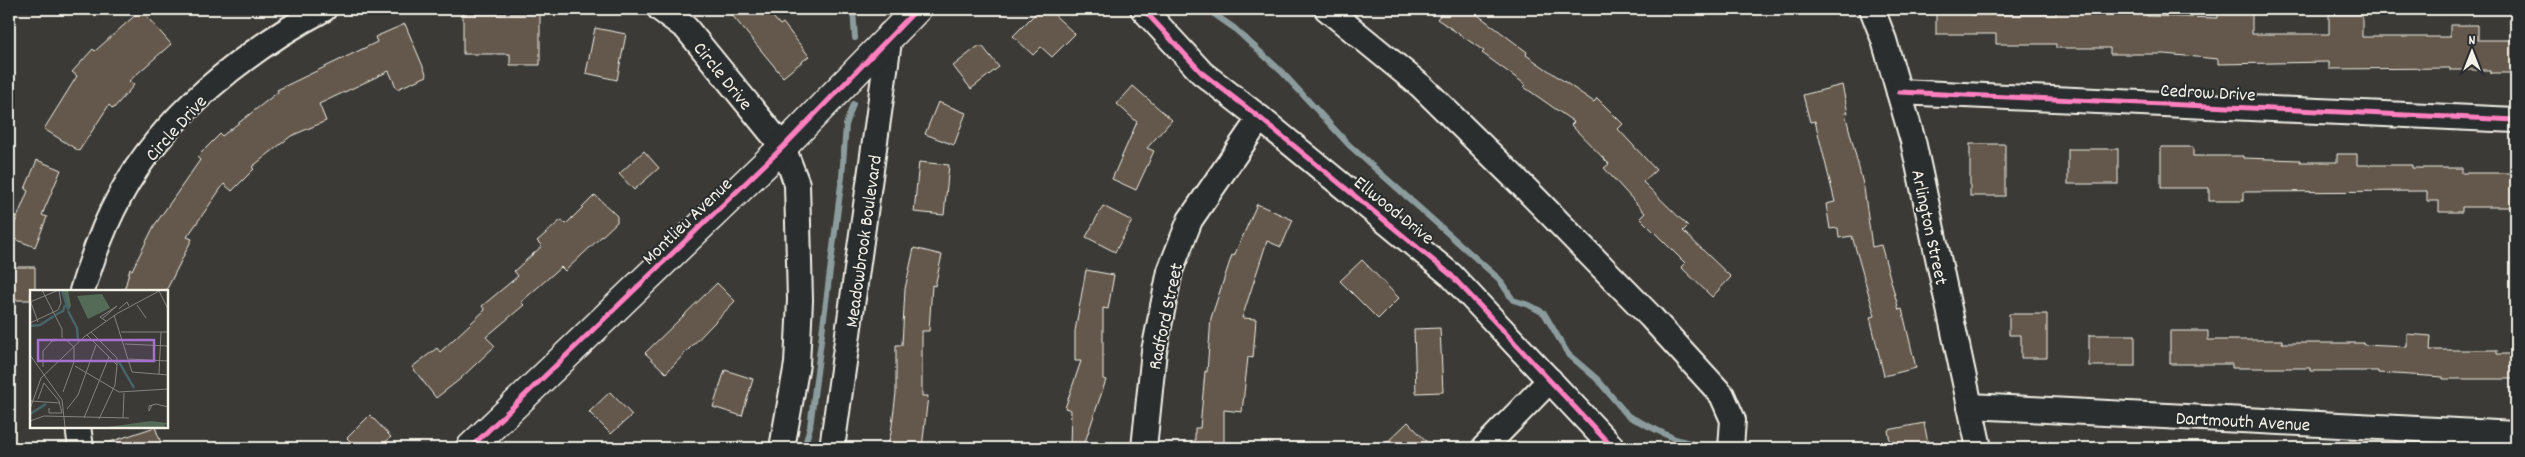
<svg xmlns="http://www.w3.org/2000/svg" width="2525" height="457" font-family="Dekko,sans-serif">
  <rect width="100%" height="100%" fill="#3b3a37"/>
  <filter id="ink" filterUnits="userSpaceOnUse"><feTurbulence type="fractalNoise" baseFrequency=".02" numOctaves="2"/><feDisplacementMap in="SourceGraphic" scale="10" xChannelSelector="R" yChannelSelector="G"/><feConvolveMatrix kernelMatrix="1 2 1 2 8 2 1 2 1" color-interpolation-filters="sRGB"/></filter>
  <g filter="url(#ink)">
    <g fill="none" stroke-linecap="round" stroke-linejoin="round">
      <g stroke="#8c9c9d" stroke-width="6">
        <polyline points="853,9 855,38"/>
        <polyline points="1207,9 1234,28 1282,72 1349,145 1499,279 1513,300 1529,305 1544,313 1568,354 1597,379 1628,416 1675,439 1704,447"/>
        <polyline points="804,448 810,427 842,177 846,125 853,104"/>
      </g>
    </g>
    <g fill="#64594c" stroke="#f4f1e8">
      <polygon points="727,9 766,9 780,25 783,23 809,56 783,77"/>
      <polygon points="1040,9 1048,9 1075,34 1052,57 1041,47 1033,55 1013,36"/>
      <polygon points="1445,9 1470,9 1527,52 1526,55 1594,102 1597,98 1623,124 1618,129 1656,170 1643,182 1688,226 1683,231 1731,277 1712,297 1681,267 1685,263 1640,218 1645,213 1604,168 1609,164 1571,125 1574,122 1524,87 1526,85 1482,53 1484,51 1437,19"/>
      <polygon points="1936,9 1971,9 1971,15 2056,15 2056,9 2147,9 2147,16 2218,18 2218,12 2252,12 2252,34 2329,34 2329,14 2362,14 2362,37 2450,37 2450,25 2478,25 2478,40 2516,40 2516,73 2490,73 2490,70 2450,70 2450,68 2329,69 2329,62 2218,64 2218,59 2164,54 2110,54 2110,48 2056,48 2056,44 1996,44 1996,34 1936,34"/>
      <polygon points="141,10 171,44 129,81 134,85 113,109 109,105 79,151 44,129 77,76 72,72 93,49 95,51"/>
      <polygon points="540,13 540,65 510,65 510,54 463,54 463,14"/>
      <polygon points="405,24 427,76 397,89 389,71 319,104 326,121 291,136 252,167 254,169 232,191 224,184 187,237 192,239 166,291 124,291 130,269 132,270 154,226 200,160 197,157 220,134 222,136 278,92 277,90 377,42 375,37"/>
      <polygon points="595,28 626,34 617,80 586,73"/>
      <polygon points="977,47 983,47 999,67 971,89 953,66"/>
      <polygon points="1842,85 1848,113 1845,113 1864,188 1872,247 1881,245 1899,310 1902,309 1916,368 1884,376 1870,317 1875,316 1852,236 1839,238 1838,228 1830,229 1826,204 1835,202 1815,121 1810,122 1803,95"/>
      <polygon points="1133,86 1172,120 1147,148 1154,151 1136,190 1112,179 1137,122 1117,104"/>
      <polygon points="938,102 966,113 954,145 925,134"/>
      <rect x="1970" y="144" width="35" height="52"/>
      <polygon points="2161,147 2193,147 2193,156 2243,156 2243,158 2300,160 2300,162 2337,162 2337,154 2357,154 2357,165 2412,165 2412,168 2462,168 2462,173 2516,173 2516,207 2462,207 2462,212 2439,212 2439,201 2427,201 2427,191 2243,192 2243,201 2209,201 2209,188 2161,188"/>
      <rect x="2068" y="149" width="50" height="35"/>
      <polygon points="644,151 659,168 634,190 619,174"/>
      <polygon points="37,160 61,170 42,215 47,217 35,247 9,237 28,191 25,189"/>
      <polygon points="919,162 949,165 944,215 914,212"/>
      <polygon points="595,195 617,216 617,222 565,271 561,267 521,302 524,305 486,337 495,346 459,380 436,398 412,367 437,348 440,352 485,310 482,306 518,276 514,271 542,246 537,241 561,220 566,224"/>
      <polygon points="1257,204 1293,220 1281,247 1267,241 1242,318 1256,319 1253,358 1248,357 1242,412 1224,410 1224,448 1195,448 1195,428 1200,428 1205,371 1207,372 1211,318 1232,255 1234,256"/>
      <polygon points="1103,206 1132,221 1115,252 1086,237"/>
      <polygon points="914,248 942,255 935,286 932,285 929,331 922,331 922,396 928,396 922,448 887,448 891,433 896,393 896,345 902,345 905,289"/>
      <polygon points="1362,260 1399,298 1378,319 1340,281"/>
      <polygon points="12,267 35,267 35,291 31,291 31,300 12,300"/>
      <polygon points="1086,270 1114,275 1108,309 1103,308 1103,379 1106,380 1083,448 1070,448 1071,410 1065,408 1081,361 1075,361 1075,331"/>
      <polygon points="717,283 735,301 666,373 645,353"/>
      <polygon points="2009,314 2047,314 2047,358 2021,358 2021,335 2009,335"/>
      <polygon points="1440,328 1443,392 1416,393 1414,329"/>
      <polygon points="2170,331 2208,331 2208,340 2282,340 2282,343 2364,343 2364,345 2407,347 2407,334 2431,336 2430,350 2497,350 2497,354 2516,354 2516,379 2443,379 2443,377 2378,373 2378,371 2310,371 2310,368 2232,368 2232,364 2170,364"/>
      <rect x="2089" y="335" width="46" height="31"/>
      <polygon points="725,370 753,379 742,416 713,407"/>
      <polygon points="610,392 632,415 611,434 589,412"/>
      <polygon points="370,415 391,437 379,448 357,448 347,438"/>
      <polygon points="1408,422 1433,448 1381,448"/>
      <polygon points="1924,423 1929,448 1891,448 1888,430"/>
      <polygon points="155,427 163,448 101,448 101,445"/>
    </g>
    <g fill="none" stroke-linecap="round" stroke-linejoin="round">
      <defs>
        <g id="street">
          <polyline points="660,9 686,28 783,147 797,184 800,300 797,364 782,448"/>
          <polyline points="1143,9 1202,73 1260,118 1451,275 1613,448"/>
          <polyline points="1327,9 1421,86 1526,189 1650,316 1722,395 1733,420 1731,448"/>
          <polyline points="1872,9 1884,40 1913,141 1979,448"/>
          <polyline points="1899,92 2516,120"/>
          <path d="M82,291C92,258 103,227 120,196C162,117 246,50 324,9"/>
          <polyline points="1970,406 2516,434"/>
          <polyline points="78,426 81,448"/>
          <polyline points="832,448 890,34"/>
          <polyline points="1144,448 1154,351 1170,271 1190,220 1260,118"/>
          <polyline points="1484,448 1550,380"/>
        </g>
        <polyline id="secondary" points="470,448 783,147 917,9"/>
      </defs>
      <use href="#street" stroke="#f4f1e8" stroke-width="28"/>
      <use href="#secondary" stroke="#f4f1e8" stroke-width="31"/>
      <use href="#street" stroke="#2a2d2e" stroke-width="24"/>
      <use href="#secondary" stroke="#2a2d2e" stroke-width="28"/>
      <defs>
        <g id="cycleway">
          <polyline points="1143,9 1202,73 1260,118 1451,275 1613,448"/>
          <polyline points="1899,92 2516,120"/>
          <polyline points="470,448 783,147 917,9"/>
        </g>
      </defs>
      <use href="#cycleway" stroke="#2a2d2e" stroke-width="8"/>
      <use href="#cycleway" stroke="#ff80c0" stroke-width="5"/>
    </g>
  </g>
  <g text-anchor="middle" stroke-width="4" stroke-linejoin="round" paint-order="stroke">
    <g font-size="19" fill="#f4f1e8" stroke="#2a2d2e">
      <text transform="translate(724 75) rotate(51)" y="7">Circle Drive</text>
      <text transform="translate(2208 91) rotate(3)" y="7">Cedrow Drive</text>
      <text transform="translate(175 127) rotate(-48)" y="7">Circle Drive</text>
      <text transform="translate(1395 209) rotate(39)" y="7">Ellwood Drive</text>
      <text transform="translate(686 220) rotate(-44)" y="7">Montlieu Avenue</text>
      <text transform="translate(1931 227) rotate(78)" y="7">Arlington Street</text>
      <text transform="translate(862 241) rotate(-82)" y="7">Meadowbrook Boulevard</text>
      <text transform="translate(1164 316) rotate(-78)" y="7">Radford Street</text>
      <text transform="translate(2243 420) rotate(3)" y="7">Dartmouth Avenue</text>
    </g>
  </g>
  <g transform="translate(30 290)">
    <rect width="138" height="138" fill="#3b3a37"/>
    <path d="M31,0H38L41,16L38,21ZM72,4L80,18L58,29L47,6ZM121,131L137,133L134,137H78Z" fill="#546b57"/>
    <path fill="none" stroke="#47646b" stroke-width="2.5" d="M32,0L38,19M38,21L47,38L48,50M25,25L33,21L35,15M0,36L10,35L24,26M89,72L104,98M0,124L16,114"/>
    <path fill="none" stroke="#85837e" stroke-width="1" d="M12,0L32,39V48M129,1L138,19M0,10L8,32M0,12L29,0M107,15L116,28M89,19L97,12L99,16M84,25L102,82L138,85M73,28L87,16L70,27L76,31M0,33L28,20L31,13L29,0M61,42L87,68V75M91,42H138M57,45L87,75L85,95L69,129M95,54L138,56M0,65L32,110L35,137M99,69L138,71M45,76L89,102L138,99M13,77V61L22,51L35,49L44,57V72L33,102M129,84L131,42M8,109L14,93L29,111L32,123H19V118M1,111L30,113M122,115L119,121V116L126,114L138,117M0,119L11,88L54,47L88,23L131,0M37,119L48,105L66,55M54,128L79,67M93,128L94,103M0,131L14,126L99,128"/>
    <path fill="#a571cd" fill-opacity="0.15" stroke="#a571cd" stroke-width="2.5" d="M8,50H124V71H8Z"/>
    <rect width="138" height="138" fill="none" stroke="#f4f1e8" stroke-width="2.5"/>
  </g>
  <rect width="2525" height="457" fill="none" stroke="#2a2d2e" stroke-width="30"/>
  <rect x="15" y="15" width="2495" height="427" fill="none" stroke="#f4f1e8" stroke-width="2" filter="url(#ink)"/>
  <g transform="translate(2472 52)" stroke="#2a2d2e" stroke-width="4" paint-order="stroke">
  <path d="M0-4L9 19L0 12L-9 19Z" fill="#f4f1e8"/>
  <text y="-8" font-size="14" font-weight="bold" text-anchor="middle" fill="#f4f1e8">N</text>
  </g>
</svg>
